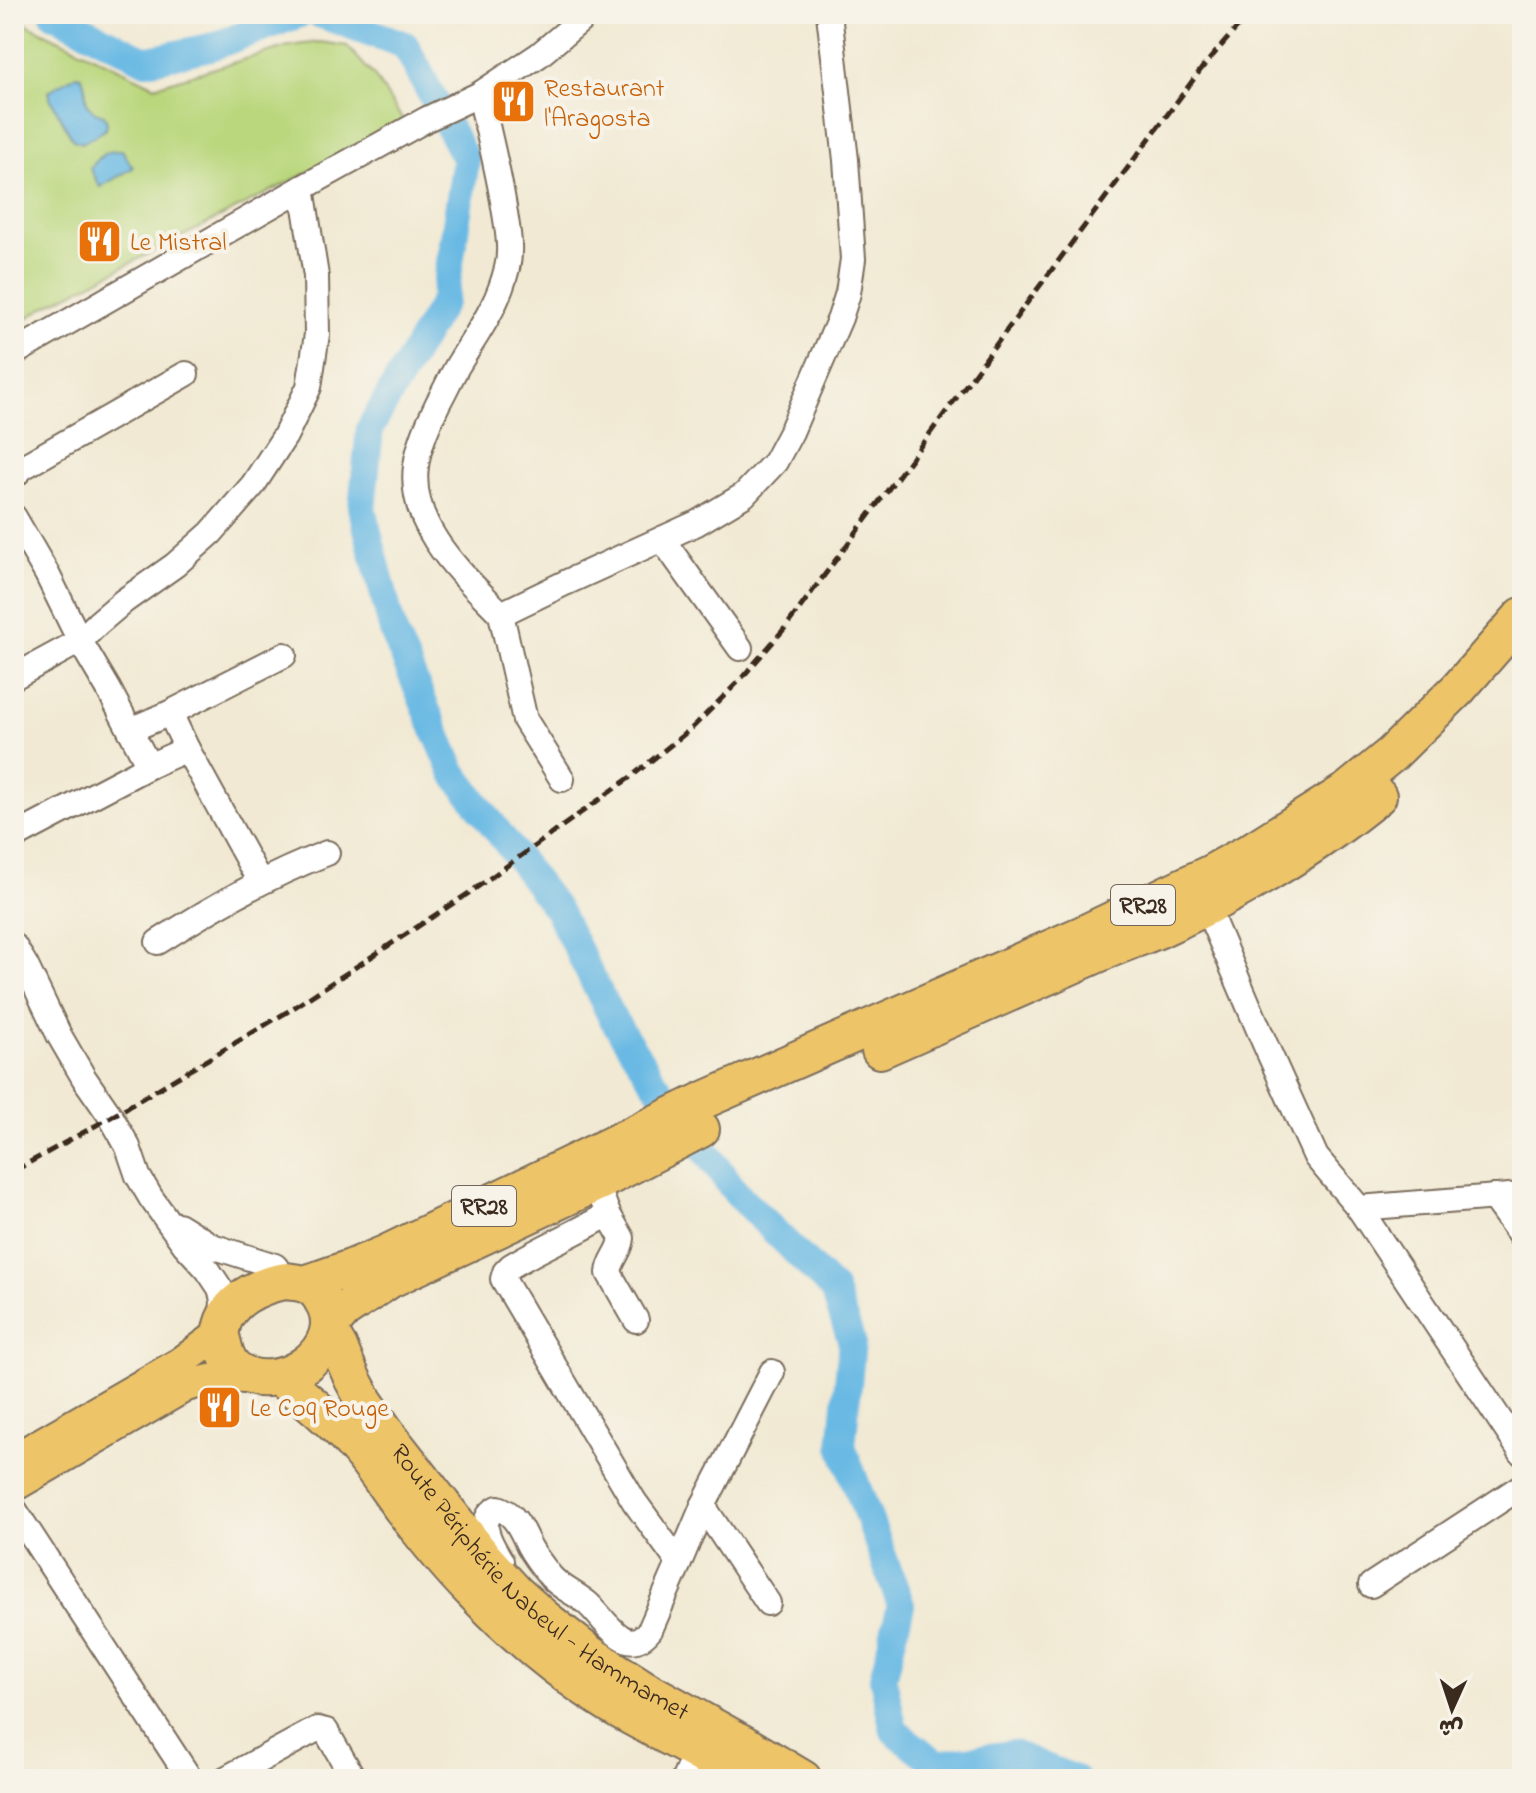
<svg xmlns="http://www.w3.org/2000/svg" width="1536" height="1793" font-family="'Indie Flower','Playpen Sans Arabic',sans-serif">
  <rect width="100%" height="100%" fill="#f7f3e8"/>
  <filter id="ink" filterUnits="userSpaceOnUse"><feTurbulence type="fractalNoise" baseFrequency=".0125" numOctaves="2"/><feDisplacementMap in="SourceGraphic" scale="16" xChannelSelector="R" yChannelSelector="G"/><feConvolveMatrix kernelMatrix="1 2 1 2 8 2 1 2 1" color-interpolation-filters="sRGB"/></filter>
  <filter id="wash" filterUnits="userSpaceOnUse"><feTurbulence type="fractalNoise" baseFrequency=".006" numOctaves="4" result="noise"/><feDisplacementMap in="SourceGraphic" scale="32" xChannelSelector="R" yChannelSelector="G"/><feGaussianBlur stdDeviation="1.8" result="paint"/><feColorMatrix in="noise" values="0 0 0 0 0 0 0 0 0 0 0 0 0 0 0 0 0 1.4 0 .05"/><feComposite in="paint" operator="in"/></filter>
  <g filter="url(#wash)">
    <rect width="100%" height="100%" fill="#f1e9d3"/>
    <polygon fill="#bad77d" stroke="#7a804e" stroke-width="2" points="14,18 155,86 289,46 320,42 347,46 375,77 405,123 46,306 14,327"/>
    <g fill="#69b9e4" stroke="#527281" stroke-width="2">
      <path d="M76,75L81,76C92,93 76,108 104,115L107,123L106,129L82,143L73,140L50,98L49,91Z"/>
      <path d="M122,150L133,168L100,187L90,168C96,163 98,157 106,153C112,150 116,152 122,150Z"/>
    </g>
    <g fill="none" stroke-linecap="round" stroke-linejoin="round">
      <g stroke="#69b9e4" stroke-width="28">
        <polyline points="54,14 146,61 214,46 300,14"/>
        <polyline points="319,14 405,45 466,160 444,301 370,428 362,509 393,631 453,772 558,911 611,1016 650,1076 737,1194 833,1289 852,1342 842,1446 901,1605 883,1678 894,1731 938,1764 1013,1754 1075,1779"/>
      </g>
    </g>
  </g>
  <g filter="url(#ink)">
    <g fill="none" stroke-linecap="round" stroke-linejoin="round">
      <defs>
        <g id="minor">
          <path d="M480,94C488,132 498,169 504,207C507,226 512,249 507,268C498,305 480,329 461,360C452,374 446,389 438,403C428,424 419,444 416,466C408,527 463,575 501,614L565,583L697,523L744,495L775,462L791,432L840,318L848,293L853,259L846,160L829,14"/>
          <polyline points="14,353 302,188 427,119 480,94 539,55 588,14"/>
          <polyline points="14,476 23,467 186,374"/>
          <polyline points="14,517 47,574 80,641 109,690 149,766"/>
          <polyline points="662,539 740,648"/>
          <polyline points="501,614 525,720 562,779"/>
          <polyline points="14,677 80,641 98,623 124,601 175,565 211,533 253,485 285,436 309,387 317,334 316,276 302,188"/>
          <polyline points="170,713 187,749 260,882"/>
          <polyline points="130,730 170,713 284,655"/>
          <polyline points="14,837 149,766 187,749"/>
          <polyline points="1201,894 1265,1044 1316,1157 1359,1208 1522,1453"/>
          <path d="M158,942C213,907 267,876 327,853"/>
          <polyline points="14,946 26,966 59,1035 84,1078 111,1117 128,1147 138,1176 151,1198 185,1245 208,1270 220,1288 223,1300 222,1324"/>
          <polyline points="1493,1197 1522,1237"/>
          <polyline points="1359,1208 1522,1195"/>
          <path d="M608,1214L622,1238C621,1252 610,1259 609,1273L636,1320"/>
          <polyline points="178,1225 212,1246 275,1266 286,1281"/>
          <polyline points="703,1506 768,1603"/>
          <polyline points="14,1509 190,1779"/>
          <path d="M501,1561C492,1546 474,1520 498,1508C516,1514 521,1530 529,1546C535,1557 543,1567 551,1577C561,1588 575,1593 587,1603C605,1618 625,1660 650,1630L679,1563L634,1501L503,1279L505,1272L511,1266C542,1247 577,1233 608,1214L600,1193L599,1182"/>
          <polyline points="679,1563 703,1506 772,1372"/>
          <polyline points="1371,1585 1522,1486"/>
          <polyline points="225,1779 317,1729 326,1731 354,1779"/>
          <polyline points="684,1779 696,1751"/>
        </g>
        <g id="major">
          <polyline points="14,1459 180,1363 221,1333"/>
          <polyline points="14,1486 186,1386 210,1380 251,1377"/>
        </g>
        <g id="highway">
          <path d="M880,1050C953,1018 1025,986 1098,954C1118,945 1139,938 1160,929C1237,894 1313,850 1378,796"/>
          <path d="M286,1281C292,1282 299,1282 304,1284C313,1287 318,1292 322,1300C352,1347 278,1400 236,1369C230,1364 226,1356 224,1348C223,1343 220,1336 221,1330C226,1300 260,1285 286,1281Z"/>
          <polyline points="305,1284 351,1268 385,1254 702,1101 1083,934 1211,873 1251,851 1348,790 1392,754 1458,689 1522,616"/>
          <polyline points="330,1326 344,1310 389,1280 599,1182 701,1129"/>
          <path id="s1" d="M329,1331L339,1348L353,1380L365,1402L388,1435L485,1559L516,1593L543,1617L591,1655L643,1688L746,1745L803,1779"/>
          <path d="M279,1377C306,1399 333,1421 356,1447C373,1466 387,1489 403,1510C424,1537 446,1565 470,1589C515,1636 565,1678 621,1711C662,1734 704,1754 743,1779"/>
        </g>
      </defs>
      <use href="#minor" stroke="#7b6d5d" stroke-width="28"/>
      <use href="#major" stroke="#7b6d5d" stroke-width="34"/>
      <use href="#highway" stroke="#7b6d5d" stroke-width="40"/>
      <use href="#minor" stroke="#fff" stroke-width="24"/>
      <use href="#major" stroke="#eec469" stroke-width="30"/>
      <use href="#highway" stroke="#eec469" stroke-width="36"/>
      <polyline stroke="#3b2a1e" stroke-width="5" stroke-dasharray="12 6" stroke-linecap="butt" points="14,1171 111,1117 287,1012 469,893 632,776 692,728 740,680 785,628 1202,68 1249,14"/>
    </g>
  </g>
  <defs>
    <symbol id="restaurant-square" viewBox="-11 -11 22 22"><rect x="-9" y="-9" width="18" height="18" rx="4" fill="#e8710a" stroke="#f7f3e8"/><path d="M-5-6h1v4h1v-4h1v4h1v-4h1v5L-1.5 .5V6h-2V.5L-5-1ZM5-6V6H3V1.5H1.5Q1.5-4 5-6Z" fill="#fff"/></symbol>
  </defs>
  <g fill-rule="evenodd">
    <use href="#restaurant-square" x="488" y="76" width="51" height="51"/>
    <use href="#restaurant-square" x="74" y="216" width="51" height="51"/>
    <use href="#restaurant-square" x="194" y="1382" width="51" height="51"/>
  </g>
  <g text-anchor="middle" stroke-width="8" stroke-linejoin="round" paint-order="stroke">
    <g fill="#f7f3e8" stroke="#73665b" stroke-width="2">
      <rect x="1111" y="885" width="64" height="40" rx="6"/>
      <rect x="452" y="1186" width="64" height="40" rx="6"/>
    </g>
    <g font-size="24" font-weight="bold" fill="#3b2a1e">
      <text x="1143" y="913">RR28</text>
      <text x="484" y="1214">RR28</text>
    </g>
    <g font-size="26" fill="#c56008" stroke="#f7f3e8" text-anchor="start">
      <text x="544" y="96">Restaurant<tspan x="544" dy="30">l'Aragosta</tspan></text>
      <text x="130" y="250">Le Mistral</text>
      <text x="250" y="1416">Le Coq Rouge</text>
    </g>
    <g font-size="26" fill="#3b2a1e" stroke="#f7f3e8">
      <text dy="9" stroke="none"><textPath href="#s1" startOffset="334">Route Périphérie Nabeul - Hammamet</textPath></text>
    </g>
  </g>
  <rect width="1536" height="1793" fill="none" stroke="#f7f3e8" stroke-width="48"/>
  <g transform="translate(1452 1709) rotate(183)" stroke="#f7f3e8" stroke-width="6" paint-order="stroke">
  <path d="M0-6L14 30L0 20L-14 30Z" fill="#3b2a1e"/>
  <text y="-12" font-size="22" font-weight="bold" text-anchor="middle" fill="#3b2a1e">ش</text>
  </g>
</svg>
